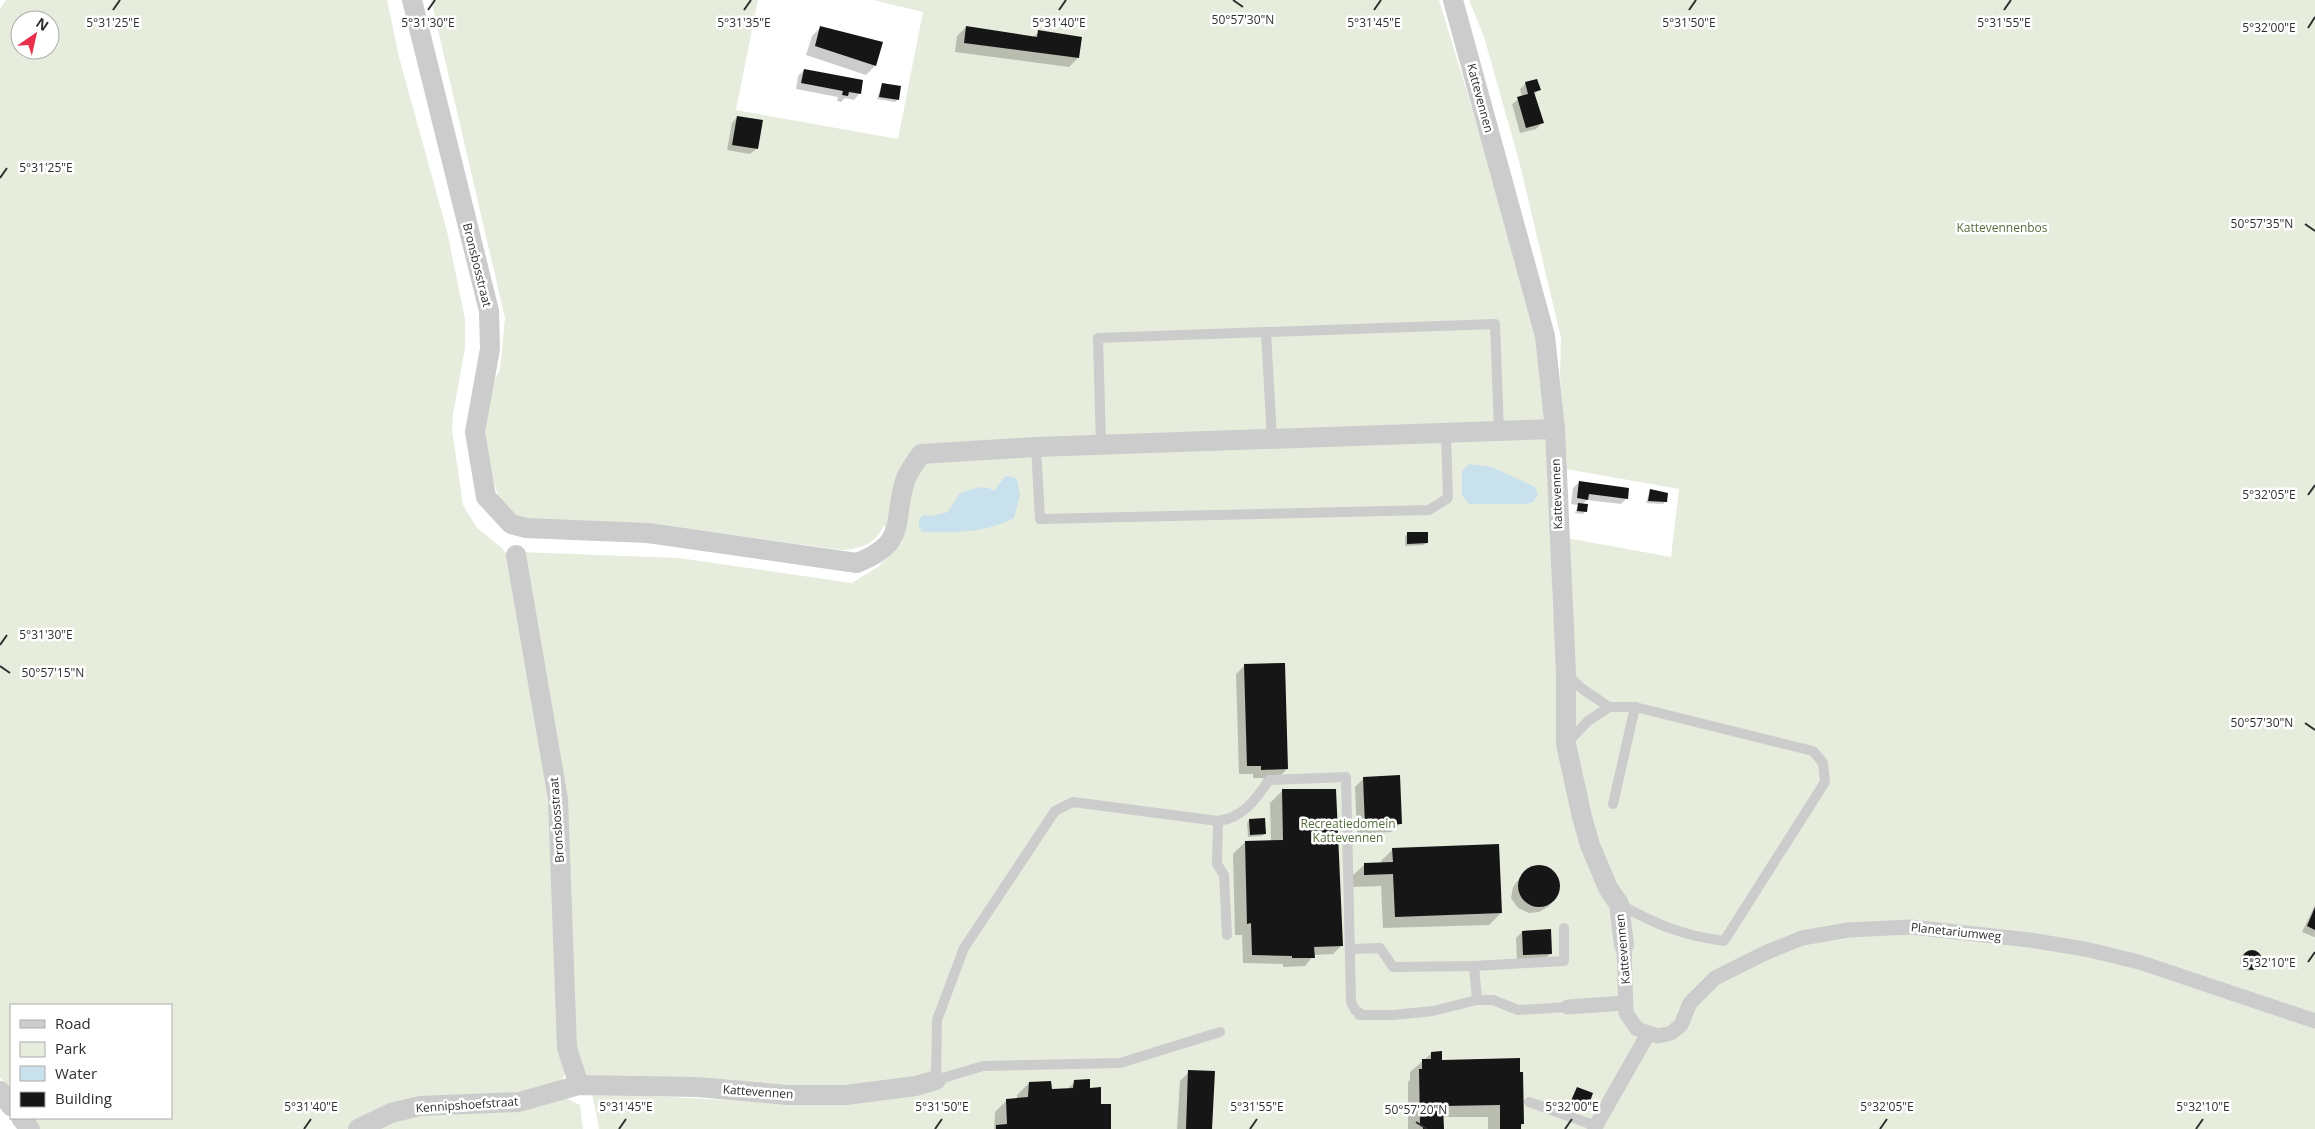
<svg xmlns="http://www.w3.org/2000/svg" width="2315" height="1129" font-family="'Open Sans',sans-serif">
  <rect width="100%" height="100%" fill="#fff"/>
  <g fill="#e7eddd" fill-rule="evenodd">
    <path d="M6,0H387L399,57L447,231L465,319V348L453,414L452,430L463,505L477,528L502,548L512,562L549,778L567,1071L560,1084L359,1122L347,1129H40L31,1118H171V1005H11V1092L0,1077V9ZM20,20H50V50H20Z"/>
    <path d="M431,0H758L736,110L898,139L923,12L873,0H1439L1534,311L1547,419L1553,615L1568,619L1567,538L1671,557L1679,489L1566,469L1560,376L1561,338L1519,161L1484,37L1469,0H2315V1129H599L592,1093L824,1105L927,1093L856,1088L583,1080L572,1045L565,897L520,552L679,558L852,583L879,566L902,542L883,526C877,544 859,549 842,550L697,530L524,519L515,514L499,499L488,463L484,413L489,389L500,370L505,318Z"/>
    <polygon points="566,1098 580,1105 583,1129 376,1129 408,1115"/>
  </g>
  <g fill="#c9e1ec">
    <polygon points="1469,464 1492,467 1535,487 1538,495 1533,502 1527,504 1469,504 1462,495 1462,471"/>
    <path d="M1005,476L1013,477L1017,479L1020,495L1014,518C987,533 953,533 922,532L919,526V519L923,515L932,516L948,512L959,494C970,490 984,483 994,491Z"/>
  </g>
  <g fill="#0003">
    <polygon points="821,27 875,66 866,75 806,55 812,36"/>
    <polygon points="966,27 1033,37 1039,32 1078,58 1069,67 955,52 957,36"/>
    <polygon points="804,70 862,81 859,94 854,100 845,98 841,102 837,101 838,97 796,89 798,76"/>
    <polygon points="1526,83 1539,90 1534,95 1542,123 1536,129 1520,133 1512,104 1522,97 1520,89"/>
    <polygon points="882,84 898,99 895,102 877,99"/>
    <polygon points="737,117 756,149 750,154 727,150 732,123"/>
    <polygon points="1579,482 1627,498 1621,504 1587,500 1581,505 1585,512 1583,514 1575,513 1578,505 1571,504 1573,488"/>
    <polygon points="1650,490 1666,501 1663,504 1646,503"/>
    <polygon points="1408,534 1427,542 1424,545 1405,546 1405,536"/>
    <polygon points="1245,665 1287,769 1278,778 1253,778 1253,774 1239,774 1236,674"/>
    <polygon points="1364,778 1401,823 1391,832 1357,834 1355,787"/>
    <polygon points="1282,791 1342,945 1333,954 1314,955 1305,966 1283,967 1283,964 1243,963 1242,935 1235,935 1233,854 1245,842 1271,842 1270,803"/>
    <polygon points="1249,820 1265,834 1262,836 1248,837 1247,823"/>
    <polygon points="1393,849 1501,913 1489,925 1383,928 1381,886 1353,887 1352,876 1365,864 1381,864 1381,861"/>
    <polygon points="1536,866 1548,868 1557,876 1559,888 1555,899 1549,906 1539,912 1529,913 1518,908 1511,898 1513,887 1525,871"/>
    <polygon points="2315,905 2315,937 2314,937 2302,932"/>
    <polygon points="1522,932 1551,953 1545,959 1517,960 1516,938"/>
    <circle cx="2250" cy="961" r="10"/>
    <polygon points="1432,1053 1441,1061 1518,1059 1523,1123 1520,1129 1488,1129 1488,1117 1442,1117 1443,1129 1408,1129 1408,1082 1410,1080 1410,1072"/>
    <polygon points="1189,1072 1211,1129 1177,1129 1180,1081"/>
    <polygon points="1075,1082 1089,1089 1100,1105 1110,1129 994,1129 995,1112 1007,1100 1017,1099 1017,1095 1029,1083 1050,1091 1066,1090"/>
    <polygon points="1577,1088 1586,1109 1583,1111 1569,1105"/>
  </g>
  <g fill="#161616">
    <polygon points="820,26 883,42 876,66 815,46"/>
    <polygon points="966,26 1037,37 1038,30 1082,37 1079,58 964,43"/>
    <polygon points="804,69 863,80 861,94 849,92 848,96 842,95 843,91 801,83"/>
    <polygon points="1537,79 1541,90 1534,92 1544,123 1526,128 1517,97 1528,94 1525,82"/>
    <polygon points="882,83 901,86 899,100 879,97"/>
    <polygon points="737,116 763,120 758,149 732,145"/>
    <polygon points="1579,481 1629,488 1628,499 1589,494 1588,500 1577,498"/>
    <polygon points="1650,489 1668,493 1667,502 1648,501"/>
    <polygon points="1578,503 1588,504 1587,512 1577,511"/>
    <polygon points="1407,532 1428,532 1428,543 1407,544"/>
    <polygon points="1285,663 1288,769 1261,770 1261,766 1247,766 1244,664"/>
    <polygon points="1400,775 1402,824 1365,826 1363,777"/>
    <polygon points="1282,789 1336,789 1343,946 1314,947 1315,958 1292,958 1292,956 1252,955 1251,923 1247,924 1245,841 1283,840"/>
    <polygon points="1265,818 1266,834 1250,835 1249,819"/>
    <polygon points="1499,844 1502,913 1395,917 1393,874 1364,875 1364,863 1393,862 1392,848"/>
    <circle cx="1539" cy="886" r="21"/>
    <polygon points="2315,907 2315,930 2307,926"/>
    <polygon points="1551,929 1552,954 1523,955 1522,931"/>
    <circle cx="2252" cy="960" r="10"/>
    <polygon points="1442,1051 1442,1060 1520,1058 1520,1072 1523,1072 1524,1124 1521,1124 1521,1129 1500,1129 1500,1105 1443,1106 1444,1129 1423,1129 1423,1125 1420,1125 1419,1069 1422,1069 1422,1059 1431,1059 1431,1052"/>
    <polygon points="1188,1070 1215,1071 1212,1129 1186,1129"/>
    <polygon points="1090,1079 1090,1088 1101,1087 1101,1104 1111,1104 1111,1129 996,1129 996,1125 1007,1124 1006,1099 1028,1097 1029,1082 1051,1081 1052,1089 1073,1088 1074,1080"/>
    <polygon points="1577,1087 1593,1093 1587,1110 1570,1103"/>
  </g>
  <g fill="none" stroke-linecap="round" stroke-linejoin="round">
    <g stroke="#ccc" stroke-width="10">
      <polyline points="1266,332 1272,440"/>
      <polyline points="1101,445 1098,338 1495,324 1499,431"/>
      <polyline points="1036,447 1040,519 1429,510 1448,498 1446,433"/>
      <path d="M1566,673L1581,688L1609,707H1635L1813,751L1823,763L1825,782L1724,941C1681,935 1657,925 1619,904"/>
      <polyline points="1568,742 1588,721 1609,707"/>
      <polyline points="1613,804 1635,707"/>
      <polyline points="1218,821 1217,864 1224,875 1227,935"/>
      <polyline points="1351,949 1380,948 1393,967 1474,966 1564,961 1564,928"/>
      <polyline points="1474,966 1477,1000"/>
      <polyline points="1359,1015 1393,1015 1433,1011 1477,1000 1493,1000 1518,1010 1568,1007"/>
      <path d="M1220,1032L1120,1063L983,1066L936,1080L937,1020L964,948L1055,811L1073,802L1218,821C1243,818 1256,799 1269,780L1346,777L1351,1002L1355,1010L1363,1015"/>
      <polyline points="1529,1102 1596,1126"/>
    </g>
    <g stroke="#ccc" stroke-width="15">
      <polyline points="1624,945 1626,1013 1637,1029 1658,1036 1671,1033 1681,1025 1690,1003 1715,978 1765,953 1802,938 1848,930 1911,927 2030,940 2085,949 2139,962 2315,1021"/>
      <polyline points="1568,1007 1625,1003"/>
      <polyline points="1594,1129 1648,1034"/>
    </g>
    <g stroke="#ccc" stroke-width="20">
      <path d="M412,0L489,311L490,349L475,432L486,497L511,524L526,528L648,533L857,563C909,542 892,522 905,481C908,471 916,462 921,454L1036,447L1555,429"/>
      <polyline points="1453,0 1545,336 1555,429 1566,673 1566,744 1582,817 1590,845 1608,888 1619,904 1624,945"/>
      <polyline points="516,555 558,799 567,1048 579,1085"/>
      <polyline points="0,1091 11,1106"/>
      <polyline points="21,1118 30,1129"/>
      <polyline points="358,1129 391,1113 420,1106 519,1102 579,1085 697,1087 788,1095 846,1095 916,1086 936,1080"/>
    </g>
  </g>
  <path fill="none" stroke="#2f2f2f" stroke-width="2" d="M1233,0L1243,7M113,10L120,0M428,10L435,0M744,10L751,0M1059,10L1066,0M1374,10L1381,0M1689,10L1696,0M2004,10L2011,0M2308,28L2315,17M0,178L7,168M2305,224L2315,231M2308,495L2315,485M0,645L7,635M0,666L10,673M2305,723L2315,730M2308,962L2315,952M1416,1122L1427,1129M304,1129L311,1119M619,1129L626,1119M935,1129L942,1119M1250,1129L1257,1119M1565,1129L1572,1119M1880,1129L1887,1119M2196,1129L2203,1119"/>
  <g text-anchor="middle" stroke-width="5" stroke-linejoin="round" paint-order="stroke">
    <g font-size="12" fill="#2f2f2f" stroke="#fff">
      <text transform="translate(1480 98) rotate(75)" y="4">Kattevennen</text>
      <text transform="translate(477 265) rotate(76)" y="4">Bronsbosstraat</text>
      <text transform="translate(1557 494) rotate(-92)" y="4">Kattevennen</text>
      <text transform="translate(557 820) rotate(-94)" y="4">Bronsbosstraat</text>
      <text transform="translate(1956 932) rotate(6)" y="4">Planetariumweg</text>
      <text transform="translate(1623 949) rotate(-95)" y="4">Kattevennen</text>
      <text transform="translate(758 1092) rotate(4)" y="4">Kattevennen</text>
      <text transform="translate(467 1105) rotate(-4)" y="4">Kennipshoefstraat</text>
    </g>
    <g font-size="12" fill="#566c3c" stroke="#fff">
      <text x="2002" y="232">Kattevennenbos</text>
      <text x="1348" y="828">Recreatiedomein<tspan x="1348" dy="14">Kattevennen</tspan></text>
    </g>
  </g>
  <g font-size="12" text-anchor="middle" fill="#2f2f2f" stroke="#fff" stroke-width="5" stroke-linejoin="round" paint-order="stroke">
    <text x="1243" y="24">50°57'30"N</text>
    <text x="428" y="27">5°31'30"E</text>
    <text x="1059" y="27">5°31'40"E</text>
    <text x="1374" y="27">5°31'45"E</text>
    <text x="1689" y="27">5°31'50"E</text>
    <text x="2004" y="27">5°31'55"E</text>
    <text x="113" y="27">5°31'25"E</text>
    <text x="744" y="27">5°31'35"E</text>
    <text x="2269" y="32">5°32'00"E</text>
    <text x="46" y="172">5°31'25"E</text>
    <text x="2262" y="228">50°57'35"N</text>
    <text x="2269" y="499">5°32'05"E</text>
    <text x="46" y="639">5°31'30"E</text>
    <text x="53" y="677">50°57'15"N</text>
    <text x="2262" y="727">50°57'30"N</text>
    <text x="2269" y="967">5°32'10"E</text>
    <text x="311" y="1111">5°31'40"E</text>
    <text x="626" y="1111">5°31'45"E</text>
    <text x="942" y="1111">5°31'50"E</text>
    <text x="1257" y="1111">5°31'55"E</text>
    <text x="1572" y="1111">5°32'00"E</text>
    <text x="1887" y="1111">5°32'05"E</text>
    <text x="2203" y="1111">5°32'10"E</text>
    <text x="1416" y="1114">50°57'20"N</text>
  </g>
  <rect x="10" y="1004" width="162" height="115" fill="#ffffff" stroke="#acacac"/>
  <rect x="20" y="1020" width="25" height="8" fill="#cccccc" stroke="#acacac"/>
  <text x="55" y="1029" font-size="15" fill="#2f2f2f">Road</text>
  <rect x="20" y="1042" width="25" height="15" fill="#e7eddd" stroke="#acacac"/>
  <text x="55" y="1054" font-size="15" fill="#2f2f2f">Park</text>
  <rect x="20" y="1066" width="25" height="15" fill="#c9e1ec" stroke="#acacac"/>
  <text x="55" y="1079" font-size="15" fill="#2f2f2f">Water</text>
  <rect x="20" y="1092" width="25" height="15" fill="#161616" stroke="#acacac"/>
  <text x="55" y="1104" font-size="15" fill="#2f2f2f">Building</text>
  <g transform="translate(35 35) rotate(34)"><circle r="24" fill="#ffffff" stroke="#acacac"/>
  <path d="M0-4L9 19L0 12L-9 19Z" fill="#e7314c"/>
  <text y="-8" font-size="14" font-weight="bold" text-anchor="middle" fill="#2f2f2f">N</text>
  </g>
</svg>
